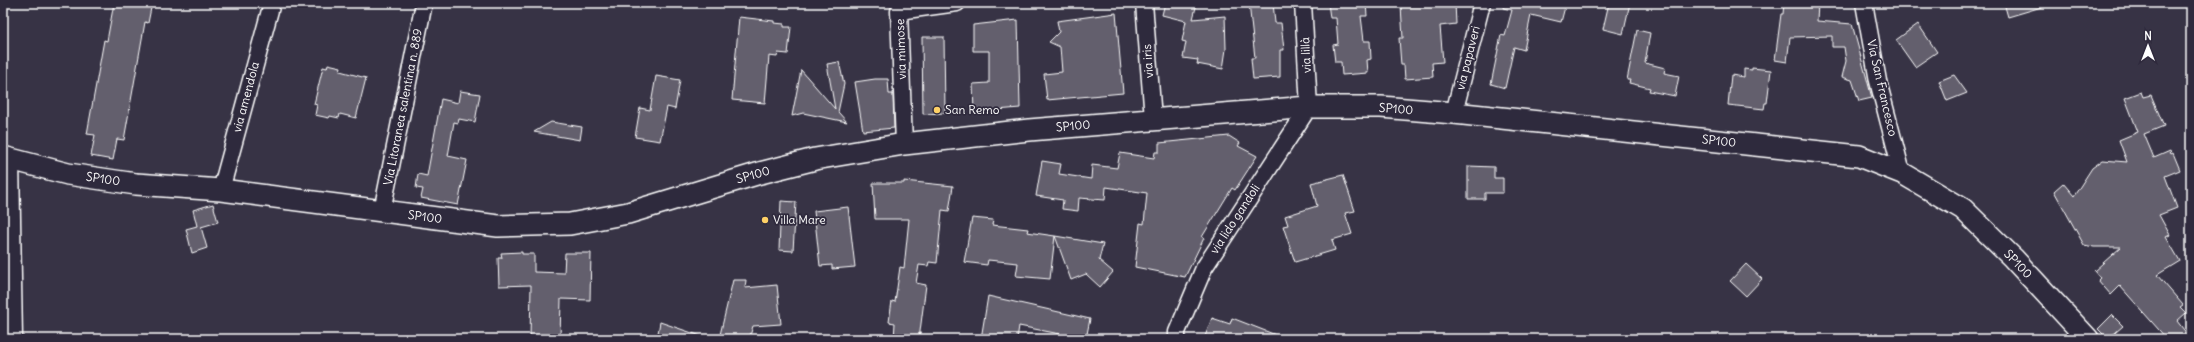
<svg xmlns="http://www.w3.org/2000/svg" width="2194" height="342" font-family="Delius,sans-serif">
  <rect width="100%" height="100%" fill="#373345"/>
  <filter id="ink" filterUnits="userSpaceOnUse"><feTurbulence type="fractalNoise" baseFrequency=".025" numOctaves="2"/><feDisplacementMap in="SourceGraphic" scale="8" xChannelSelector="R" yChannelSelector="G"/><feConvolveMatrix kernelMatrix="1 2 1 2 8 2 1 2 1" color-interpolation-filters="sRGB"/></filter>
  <g filter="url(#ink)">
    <g fill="#635f6d" stroke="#fff">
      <polygon points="114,3 152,3 148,23 145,22 124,140 117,139 113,160 91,156 95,135 87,134 104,40 107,41"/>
      <polygon points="1165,3 1197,3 1193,19 1225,16 1226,49 1223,69 1197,64 1198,60 1183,58 1186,42 1182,41 1186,21 1162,15"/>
      <polygon points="1249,3 1273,3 1275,23 1281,23 1284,50 1280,50 1280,77 1253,79 1251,58 1255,58"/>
      <polygon points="1328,3 1366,3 1367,16 1361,16 1364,41 1370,41 1371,59 1367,60 1368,73 1342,75 1341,62 1335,62 1333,45 1338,44 1336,18 1330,18"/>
      <polygon points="1415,3 1455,3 1456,24 1440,26 1443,62 1432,63 1433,77 1405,79 1404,65 1401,65 1399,38 1403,38 1401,6 1415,5"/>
      <polygon points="1504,3 1566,3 1561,22 1531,15 1524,50 1514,47 1505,88 1491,84 1501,35 1505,36 1512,10 1503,8"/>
      <polygon points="1609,3 1630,3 1623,34 1603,29"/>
      <polygon points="1784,3 1818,3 1817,21 1852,24 1872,98 1859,101 1852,80 1842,77 1846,61 1844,47 1832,47 1832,36 1790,37 1787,62 1775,60 1781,14 1783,14"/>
      <polygon points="2004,3 2044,3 2045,6 2008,17"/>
      <polygon points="1116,13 1123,93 1047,100 1044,74 1062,72 1060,47 1049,42 1059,32 1057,21"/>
      <polygon points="739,17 774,21 774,23 784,24 784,27 791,27 788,54 778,53 777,57 769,56 765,103 732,100"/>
      <polygon points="1018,20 1020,108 974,112 973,84 989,83 989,51 973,51 973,25"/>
      <polygon points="1918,24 1937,52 1915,67 1896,40"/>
      <polygon points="1637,30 1650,33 1645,63 1665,68 1664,73 1679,76 1675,96 1649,91 1650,88 1629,83 1630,80 1627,80"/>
      <polygon points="922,37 944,37 945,113 923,114"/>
      <polygon points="839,62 844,84 838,112 847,122 803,113 792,116 801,70 835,109 827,64"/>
      <polygon points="328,64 341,67 340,71 366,78 356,118 340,114 339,118 330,116 329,118 315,115 317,105 314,104 323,67 327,68"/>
      <polygon points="1752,68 1771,70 1767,103 1765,103 1764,109 1728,105 1731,75 1744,77 1744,69 1752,70"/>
      <polygon points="1954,75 1967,93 1947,101 1939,81"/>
      <polygon points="656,76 680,80 675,109 667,107 660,141 635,137 640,108 650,110"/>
      <polygon points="875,79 888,79 889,94 893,94 894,128 863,131 855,82"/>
      <polygon points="460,91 480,94 475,122 459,119 458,123 454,122 448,156 467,160 458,205 421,198 423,189 416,188 418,174 427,176 441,99 458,103"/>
      <polygon points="2141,92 2143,97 2151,95 2164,126 2144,134 2154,158 2170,151 2171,154 2173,153 2180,170 2165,176 2177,208 2159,215 2170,235 2166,237 2180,261 2157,275 2183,305 2180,307 2186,313 2177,321 2191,339 2167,339 2120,286 2111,295 2098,280 2100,278 2094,271 2121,247 2094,247 2084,245 2054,191 2063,183 2074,196 2092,168 2103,160 2127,162 2119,140 2138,132 2125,98"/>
      <polygon points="551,122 582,127 580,140 534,132"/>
      <polygon points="1229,136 1240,143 1238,146 1257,156 1235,190 1232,188 1202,237 1204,238 1185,277 1135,267 1140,223 1144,224 1147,193 1106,187 1105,200 1079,198 1078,211 1062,209 1063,200 1036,196 1042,161 1061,164 1059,174 1091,179 1092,165 1117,168 1120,153 1154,158 1155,152 1159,152 1159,143"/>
      <polygon points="1468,166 1494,167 1494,178 1503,178 1503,193 1485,193 1485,199 1468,199"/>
      <polygon points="1343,175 1355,211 1345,213 1352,234 1332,240 1335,250 1295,262 1283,226 1288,225 1285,216 1317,206 1311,183"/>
      <polygon points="904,181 953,186 949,211 942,210 937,263 929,262 928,266 919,265 916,283 926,285 919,339 894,339 895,323 889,322 892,301 895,302 900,267 904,268 909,219 875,219 873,183 904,183"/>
      <polygon points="781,201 796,202 793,251 779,250"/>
      <polygon points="213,204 218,222 201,227 207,248 192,253 186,229 197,226 193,210"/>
      <polygon points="848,207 855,267 832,269 832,265 820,266 814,211"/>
      <polygon points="972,218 993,220 992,225 1028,229 1027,232 1055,236 1050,279 1016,276 1018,263 988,260 987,265 964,262"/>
      <polygon points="1055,236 1103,244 1099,260 1113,272 1100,287 1086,274 1071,280"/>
      <polygon points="522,252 522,254 534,254 534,272 564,273 565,253 591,253 590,300 561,299 560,339 530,339 531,285 499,286 498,258 502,258 501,253"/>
      <polygon points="1746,264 1762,279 1746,296 1730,281"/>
      <polygon points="733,280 746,280 745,288 777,285 781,324 753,326 749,339 719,339"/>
      <polygon points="988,296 1090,319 1086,339 1059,339 1060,334 1019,326 1017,339 981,339"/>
      <polygon points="2112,315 2123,326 2108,339 2098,329"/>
      <polygon points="1212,318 1230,324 1232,318 1281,337 1280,339 1204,339"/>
      <polygon points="660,322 701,336 701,339 657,339"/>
    </g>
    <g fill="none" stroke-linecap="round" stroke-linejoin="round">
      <defs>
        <g id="minor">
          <polyline points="1144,3 1153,119"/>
          <polyline points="1864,3 1878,81 1902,173"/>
          <polyline points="1454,113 1482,3"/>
          <polyline points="904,144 899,11 957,3"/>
          <polyline points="11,160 14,339"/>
          <polyline points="221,190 272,3"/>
          <polyline points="382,211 424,3"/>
          <polyline points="1177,339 1177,332 1204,268 1309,107 1303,3"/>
        </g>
        <polyline id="major" points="3,157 68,174 136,184 221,190 498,226 570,224 628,213 760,173 815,159 904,144 1029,130 1309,107 1381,107 1454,113 1859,156 1902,173 1963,209 2013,258 2088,339"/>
      </defs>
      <use href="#minor" stroke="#fff" stroke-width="19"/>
      <use href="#major" stroke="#fff" stroke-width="24"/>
      <use href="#minor" stroke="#2f2a3d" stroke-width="16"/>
      <use href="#major" stroke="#2f2a3d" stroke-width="21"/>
    </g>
  </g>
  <g fill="#ffd166" stroke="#2f2a3d" stroke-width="1.5">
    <circle cx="937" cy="110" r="4"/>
    <circle cx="765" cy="220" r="4"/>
  </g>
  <g text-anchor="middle" stroke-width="3.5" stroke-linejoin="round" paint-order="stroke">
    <g font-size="12" fill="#fff" stroke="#2f2a3d">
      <text transform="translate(901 49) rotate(-92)" y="4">via mimose</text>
      <text transform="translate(1306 55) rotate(-93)" y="4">via lillà</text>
      <text transform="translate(1468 58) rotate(-76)" y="4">via papaveri</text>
      <text transform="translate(1148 61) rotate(-94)" y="4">via iris</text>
      <text transform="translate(1882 88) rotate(77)" y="4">Via San Francesco</text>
      <text transform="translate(246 97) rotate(-75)" y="4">via amendola</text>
      <text transform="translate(403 107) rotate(-79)" y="4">Via Litoranea salentina n. 889</text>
      <text transform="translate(1396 109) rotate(4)" y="4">SP100</text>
      <text transform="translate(1073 126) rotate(-5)" y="4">SP100</text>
      <text transform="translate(1719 141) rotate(6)" y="4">SP100</text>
      <text transform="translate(753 175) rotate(-16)" y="4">SP100</text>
      <text transform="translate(103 179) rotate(8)" y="4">SP100</text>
      <text transform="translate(425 217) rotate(7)" y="4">SP100</text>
      <text transform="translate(1235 219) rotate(-57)" y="4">via lido gandoli</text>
      <text transform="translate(2018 264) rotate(46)" y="4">SP100</text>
    </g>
    <g font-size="12" fill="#fff" stroke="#2f2a3d" text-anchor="start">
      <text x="945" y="114">San Remo</text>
      <text x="773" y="224">Villa Mare</text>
    </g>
  </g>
  <rect width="2194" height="342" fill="none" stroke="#2f2a3d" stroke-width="16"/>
  <rect x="8" y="8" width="2178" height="326" fill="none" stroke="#fff" stroke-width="1.5" filter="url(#ink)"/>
  <g transform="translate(2148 46)" stroke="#2f2a3d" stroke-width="3" paint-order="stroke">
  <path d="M0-3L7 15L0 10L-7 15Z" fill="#ffffff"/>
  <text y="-6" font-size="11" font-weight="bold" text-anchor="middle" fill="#ffffff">N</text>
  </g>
</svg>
